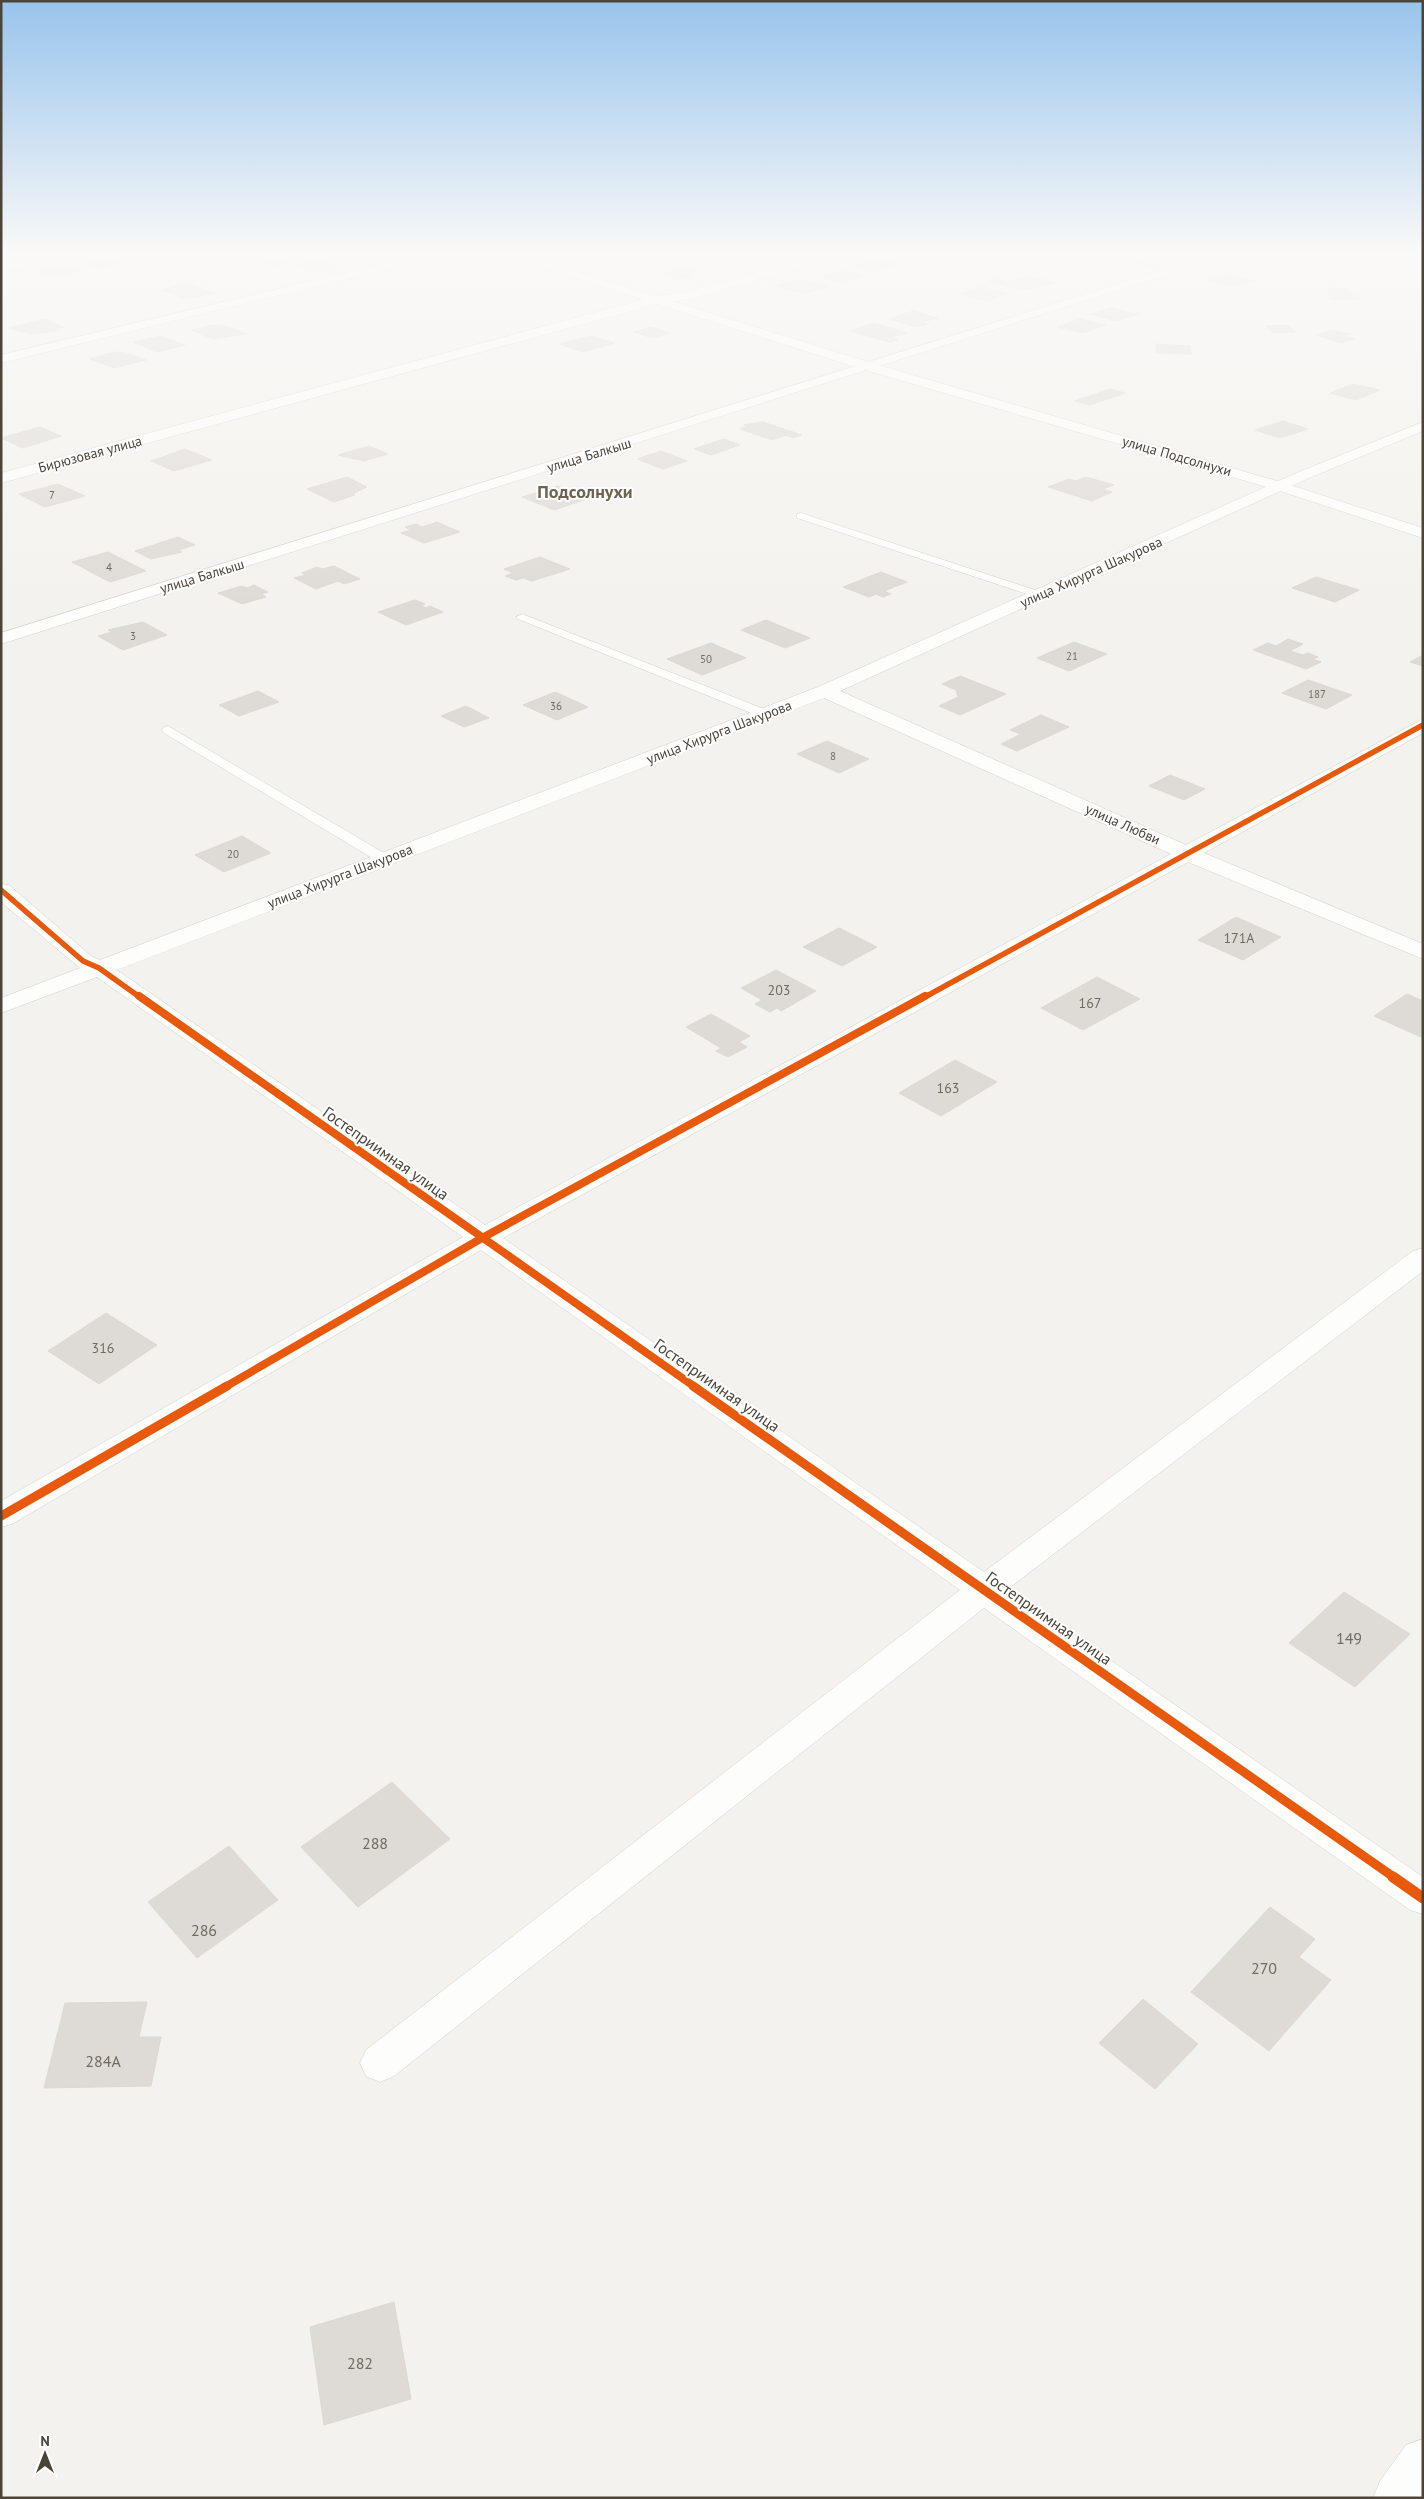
<svg xmlns="http://www.w3.org/2000/svg" width="1424" height="2499" font-family="'PT Sans',sans-serif">
  <rect width="100%" height="100%" fill="#f4f2ee"/>
  <g fill="#dedbd6" stroke="#dcd9d4">
    <polygon points="733,252 772,252 752,258"/>
    <polygon points="105,257 121,263 97,268 81,262"/>
    <polygon points="273,258 289,263 276,266 260,261"/>
    <polygon points="877,259 898,264 874,271 854,266 861,264 857,263"/>
    <polygon points="320,260 341,267 317,272 296,265"/>
    <polygon points="1144,262 1160,266 1152,268 1136,264"/>
    <polygon points="69,265 83,270 50,277 37,272 52,267"/>
    <polygon points="688,267 700,270 690,273 678,269"/>
    <polygon points="674,270 692,276 679,279 661,274"/>
    <polygon points="845,270 863,275 839,282 821,276"/>
    <polygon points="1229,274 1255,281 1233,287 1207,281"/>
    <polygon points="1030,276 1056,283 1022,290 988,281 997,279 1009,282"/>
    <polygon points="800,279 828,287 803,294 775,286"/>
    <polygon points="191,284 215,293 186,299 162,290 177,285"/>
    <polygon points="982,287 1008,294 985,301 959,294"/>
    <polygon points="1327,288 1350,289 1352,296 1358,296 1359,299 1330,299"/>
    <polygon points="1112,308 1138,314 1116,321 1090,314"/>
    <polygon points="913,311 938,318 922,322 927,324 917,327 889,319"/>
    <polygon points="44,319 64,327 53,329 57,331 32,334 8,328"/>
    <polygon points="1080,319 1106,325 1083,333 1057,327"/>
    <polygon points="874,323 907,333 890,337 898,340 889,342 849,331"/>
    <polygon points="214,325 223,325 247,334 213,339 191,330"/>
    <polygon points="1288,325 1296,332 1273,333 1266,326"/>
    <polygon points="651,327 671,333 653,338 633,332"/>
    <polygon points="1332,330 1350,334 1344,336 1354,339 1341,343 1316,335"/>
    <polygon points="161,336 185,345 157,352 133,342"/>
    <polygon points="591,336 614,343 583,352 559,344"/>
    <polygon points="1156,344 1190,346 1191,354 1156,353"/>
    <polygon points="115,352 126,353 146,360 114,368 90,359"/>
    <polygon points="1353,384 1380,390 1356,400 1330,393"/>
    <polygon points="1110,389 1125,393 1090,405 1075,401"/>
    <polygon points="1283,421 1308,429 1280,438 1255,430"/>
    <polygon points="763,422 802,435 793,438 786,435 772,440 740,429 748,426 744,425"/>
    <polygon points="40,427 61,436 23,448 1,438"/>
    <polygon points="724,439 740,445 711,455 694,449"/>
    <polygon points="369,446 388,454 364,461 338,455"/>
    <polygon points="185,449 212,460 174,471 151,461"/>
    <polygon points="661,451 687,461 663,469 637,459"/>
    <polygon points="347,477 367,487 352,494 355,495 334,502 307,489"/>
    <polygon points="1086,477 1114,485 1103,489 1112,492 1092,501 1048,487 1069,479 1076,481"/>
    <polygon points="58,484 85,496 45,507 19,494"/>
    <polygon points="558,486 590,498 554,510 522,497"/>
    <polygon points="437,522 460,532 424,543 401,533 411,530 405,527 416,524 422,527"/>
    <polygon points="178,537 195,545 179,550 182,552 151,559 135,551"/>
    <polygon points="108,552 146,571 110,582 72,562"/>
    <polygon points="540,557 570,569 532,581 523,578 516,580 505,576 513,573 504,569"/>
    <polygon points="334,566 360,579 344,584 338,581 316,589 294,578 306,575 302,573 317,567 322,569"/>
    <polygon points="881,572 907,582 884,591 891,594 883,597 876,594 869,597 843,587"/>
    <polygon points="1316,577 1359,590 1335,602 1292,588"/>
    <polygon points="254,585 268,592 261,594 266,597 242,604 218,593 242,586 247,588"/>
    <polygon points="415,600 425,604 421,606 426,608 430,606 443,612 406,625 378,612"/>
    <polygon points="766,620 810,638 785,648 741,630"/>
    <polygon points="143,622 167,635 123,650 98,636 112,632 108,630"/>
    <polygon points="1288,639 1303,644 1290,651 1303,655 1308,653 1318,657 1313,659 1321,662 1306,669 1253,650 1268,643 1276,646"/>
    <polygon points="1074,642 1107,654 1069,671 1037,658"/>
    <polygon points="711,643 746,658 702,675 667,659"/>
    <polygon points="1423,655 1423,666 1410,662"/>
    <polygon points="960,676 1006,694 960,715 939,706 958,697 956,690 942,684"/>
    <polygon points="1308,680 1352,695 1326,709 1282,693"/>
    <polygon points="258,691 279,702 239,716 219,705"/>
    <polygon points="555,692 588,707 557,720 523,705"/>
    <polygon points="466,706 489,718 464,727 441,716"/>
    <polygon points="1041,715 1069,727 1017,751 1001,744 1021,734 1010,730"/>
    <polygon points="827,741 869,759 839,773 797,754"/>
    <polygon points="1170,775 1205,789 1184,800 1149,786"/>
    <polygon points="242,836 271,853 224,872 195,855"/>
    <polygon points="1236,917 1281,937 1243,960 1198,940"/>
    <polygon points="839,928 877,947 842,966 803,947"/>
    <polygon points="776,970 816,991 781,1011 777,1008 770,1012 755,1004 762,1000 741,988"/>
    <polygon points="1097,977 1140,999 1083,1030 1041,1008"/>
    <polygon points="1407,994 1423,1001 1423,1038 1374,1016"/>
    <polygon points="711,1014 750,1036 739,1042 747,1047 728,1057 716,1051 721,1048 686,1027"/>
    <polygon points="955,1060 997,1082 941,1116 899,1093"/>
    <polygon points="106,1313 157,1345 99,1384 48,1351"/>
    <polygon points="1344,1592 1410,1634 1355,1687 1289,1643"/>
    <polygon points="392,1782 450,1839 358,1907 301,1847"/>
    <polygon points="229,1846 278,1900 197,1958 148,1902"/>
    <polygon points="1270,1907 1315,1939 1299,1957 1331,1980 1269,2051 1191,1992"/>
    <polygon points="1143,1999 1198,2044 1155,2089 1099,2043"/>
    <polygon points="147,2002 139,2037 161,2037 151,2086 44,2088 65,2003"/>
    <polygon points="394,2302 411,2399 324,2425 310,2327"/>
  </g>
  <g fill="none" stroke-linecap="round" stroke-linejoin="round">
    <defs>
      <g id="service">
        <polygon points="801,513 1044,593 1045,595 1040,598 1036,597 797,518 797,514"/>
        <polygon points="522,614 769,711 771,714 765,718 761,717 518,619 516,617"/>
        <polygon points="168,726 389,856 391,859 384,863 379,862 164,733 162,730 164,727"/>
      </g>
      <g id="minor">
        <polygon points="68,252 96,252 90,255 1,272 1,264"/>
        <polygon points="433,252 455,252 1,363 1,355"/>
        <polygon points="831,252 852,252 691,299 657,304 1,483 1,473 652,297 686,292"/>
        <polygon points="1220,252 1239,252 1,644 1,633"/>
        <path d="M1423,422V431L1309,478L840,691L1186,845L1423,719V733L1204,853L1423,944V959L1188,862L503,1238L984,1572L1413,1251L1423,1248V1271L1008,1589L1423,1877V1914L1410,1910L984,1608L394,2076L380,2082L366,2076L360,2063L366,2050L960,1590L481,1250L12,1524L1,1527V1501L463,1237L97,977L1,1013V998L80,968L1,902V884L9,885L91,956L100,960L818,687L1299,472ZM824,698L1171,854L485,1225L117,970Z"/>
        <polygon points="1423,2439 1423,2498 1373,2498 1380,2481 1406,2445"/>
      </g>
      <polygon id="tertiary" points="494,252 513,252 875,364 1287,484 1423,528 1423,538 1277,490 865,370"/>
    </defs>
    <use href="#service" stroke="#d2d0cb" stroke-width="1"/>
    <use href="#minor" stroke="#d2d0cb" stroke-width="1"/>
    <use href="#tertiary" stroke="#d2d0cb" stroke-width="1"/>
    <use href="#service" fill="#fdfdfc" fill-rule="evenodd"/>
    <use href="#minor" fill="#fdfdfc" fill-rule="evenodd"/>
    <use href="#tertiary" fill="#fdfdfc" fill-rule="evenodd"/>
    <defs>
      <g id="cycleway-far3">
        <polyline points="1,890 83,961 99,968 141,998"/>
        <polyline points="923,998 1423,725"/>
      </g>
      <g id="cycleway-far2">
        <polyline points="139,996 695,1387"/>
        <polyline points="225,1387 482,1238 925,996"/>
      </g>
      <g id="cycleway-far1">
        <polyline points="693,1386 1395,1878"/>
        <polyline points="1,1516 227,1386"/>
      </g>
      <polyline id="cycleway" points="1393,1877 1423,1898"/>
    </defs>
    <use href="#cycleway-far3" stroke="#fff" stroke-width="8"/>
    <use href="#cycleway-far2" stroke="#fff" stroke-width="11"/>
    <use href="#cycleway-far1" stroke="#fff" stroke-width="12"/>
    <use href="#cycleway" stroke="#fff" stroke-width="14"/>
    <use href="#cycleway-far3" stroke="#e8590c" stroke-width="5.5"/>
    <use href="#cycleway-far2" stroke="#e8590c" stroke-width="8"/>
    <use href="#cycleway-far1" stroke="#e8590c" stroke-width="9"/>
    <use href="#cycleway" stroke="#e8590c" stroke-width="11"/>
  </g>
  <linearGradient id="sky" x2="0" y2="1"><stop stop-color="#98c4ec"/><stop offset="0.42" stop-color="#faf9f7"/><stop offset="1" stop-color="#faf9f7" stop-opacity="0"/></linearGradient>
  <rect width="1424" height="602" fill="url(#sky)"/>
  <g text-anchor="middle" stroke-width="4" stroke-linejoin="round" paint-order="stroke">
    <g font-size="11" fill="#706a61">
      <text x="52" y="499">7</text>
      <text x="109" y="571">4</text>
      <text x="133" y="640">3</text>
      <text x="1072" y="660">21</text>
      <text x="706" y="663">50</text>
      <text x="1317" y="698">187</text>
      <text x="556" y="710">36</text>
      <text x="833" y="760">8</text>
      <text x="233" y="858">20</text>
    </g>
    <g font-size="14" fill="#4b4439" stroke="#fff">
      <text transform="translate(90 454) rotate(-15)" y="5">Бирюзовая улица</text>
      <text transform="translate(589 455) rotate(-17)" y="5">улица Балкыш</text>
      <text transform="translate(1177 456) rotate(16)" y="5">улица Подсолнухи</text>
      <text transform="translate(1091 572) rotate(-24)" y="5">улица Хирурга Шакурова</text>
      <text transform="translate(202 576) rotate(-17)" y="5">улица Балкыш</text>
      <text transform="translate(719 732) rotate(-21)" y="5">улица Хирурга Шакурова</text>
      <text transform="translate(1123 824) rotate(24)" y="5">улица Любви</text>
      <text transform="translate(340 876) rotate(-21)" y="5">улица Хирурга Шакурова</text>
    </g>
    <g font-size="14" fill="#706a61">
      <text x="1239" y="943">171А</text>
      <text x="779" y="995">203</text>
      <text x="1090" y="1008">167</text>
      <text x="948" y="1093">163</text>
      <text x="103" y="1353">316</text>
    </g>
    <g font-size="16" fill="#4b4439" stroke="#fff">
      <text transform="translate(386 1153) rotate(35)" y="6">Гостеприимная улица</text>
      <text transform="translate(717 1385) rotate(35)" y="6">Гостеприимная улица</text>
      <text transform="translate(1049 1618) rotate(35)" y="6">Гостеприимная улица</text>
    </g>
    <g font-size="16" fill="#706a61">
      <text x="1349" y="1644">149</text>
      <text x="375" y="1849">288</text>
      <text x="204" y="1936">286</text>
      <text x="1264" y="1974">270</text>
      <text x="103" y="2067">284А</text>
      <text x="360" y="2369">282</text>
    </g>
    <g font-size="18" font-weight="bold" fill="#6e6250" stroke="#fff">
      <text x="585" y="498">Подсолнухи</text>
    </g>
  </g>
  <rect width="1424" height="2499" fill="none" stroke="#4b4439" stroke-width="5"/>
  <g transform="translate(45 2454)" stroke="#ffffff" stroke-width="4" paint-order="stroke">
  <path d="M0-4L9 19L0 12L-9 19Z" fill="#4b4439"/>
  <text y="-8" font-size="14" font-weight="bold" text-anchor="middle" fill="#4b4439">N</text>
  </g>
</svg>
